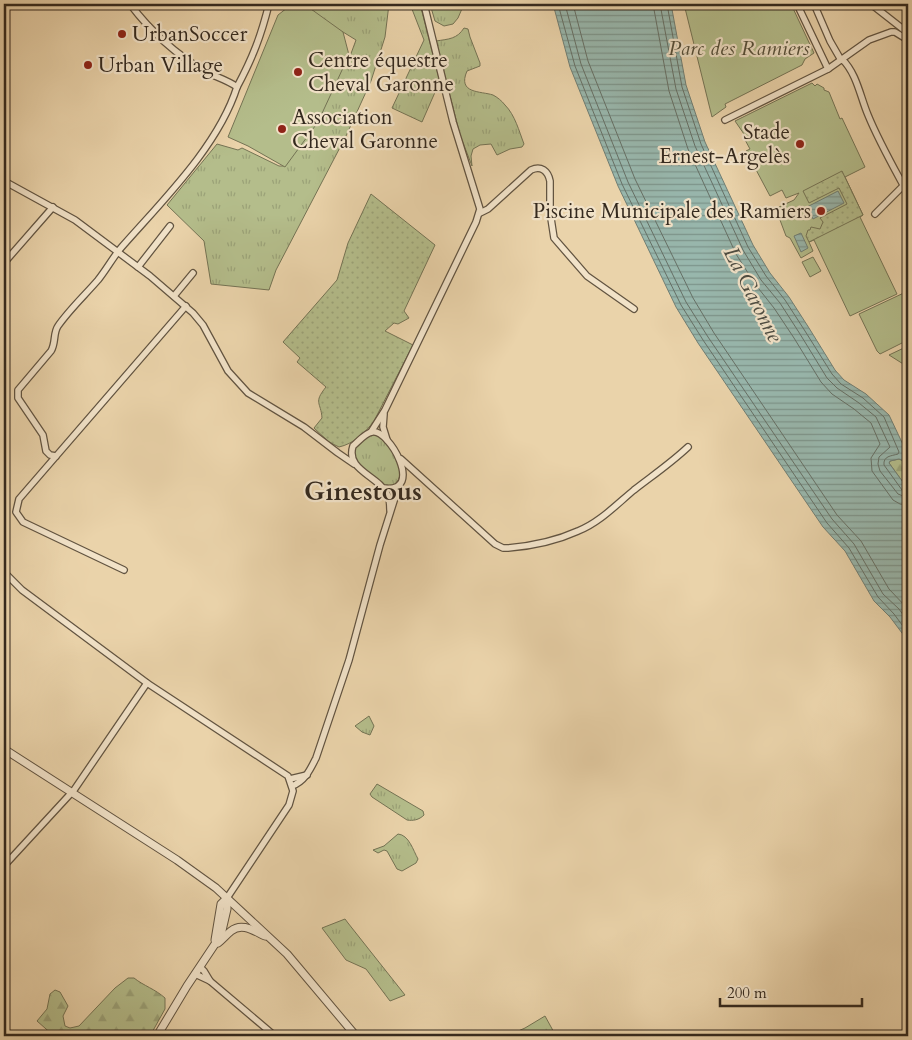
<svg xmlns="http://www.w3.org/2000/svg" width="912" height="1040" font-family="Cardo,serif">
  <defs>
    <pattern id="grass-tufts" width="24" height="20" patternUnits="userSpaceOnUse" patternTransform="scale(1.25)"><rect width="24" height="20" fill="#b4bd8b"/><path d="M3 7l-1-3M5 7V3M7 7l1-3M15 17l-1-3M17 17v-4M19 17l1-3" fill="none" stroke="#9ba278"/></pattern>
    <pattern id="forest-firs" width="22" height="20" patternUnits="userSpaceOnUse" patternTransform="scale(1.25)"><rect width="22" height="20" fill="#b4bd8b"/><path d="M5 1l3.5 6h-7zM16 11l3.5 6h-7z" fill="#9ba278"/></pattern>
    <pattern id="garden-dots" width="8" height="8" patternUnits="userSpaceOnUse" patternTransform="scale(1.25)"><rect width="8" height="8" fill="#b4bd8b"/><path d="M2 2h.1M6 6h.1" fill="none" stroke="#9ba278" stroke-width="1.8" stroke-linecap="round"/></pattern>
    <pattern id="water-rules" width="6" height="5" patternUnits="userSpaceOnUse" patternTransform="scale(1.25)"><rect width="6" height="5" fill="#98b7ad"/><path d="M0 2.5h6" fill="none" stroke="#7d958c"/></pattern>
  </defs>
  <rect width="100%" height="100%" fill="#ead3aa"/>
  <filter id="stains"><feTurbulence type="fractalNoise" baseFrequency=".004" numOctaves="4"/><feColorMatrix values="0 0 0 0 .2 0 0 0 0 .09 0 0 0 0 .02 0 0 0 .5 -.17"/></filter>
  <radialGradient id="worn" r=".72"><stop offset=".6" stop-color="#630" stop-opacity="0"/><stop offset="1" stop-color="#630" stop-opacity=".3"/></radialGradient>
  <g fill="url(#grass-tufts)" stroke="#747354">
    <polygon points="293,4 389,4 385,37 371,81 346,136 276,270 269,290 211,284 204,241 167,205 217,144 238,150 242,148 279,166 284,166 328,90 349,59 356,40 343,32 336,31"/>
    <polygon points="410,4 420,4 441,86 439,89 436,90 422,122 392,108 424,40"/>
    <polygon points="430,4 464,4 458,18 453,24 444,26 435,21"/>
    <path d="M464,28L468,29L470,37L480,63V66L467,71C457,94 481,91 493,95C497,97 502,101 505,105C515,115 519,131 524,144L522,147L510,149L497,155L491,144L480,145L473,149L471,156L472,166L460,135L436,41C449,39 457,39 464,28Z"/>
    <path d="M369,434L378,435C390,448 412,470 393,486L383,485L354,460V447Z"/>
    <polygon points="369,716 374,726 370,735 362,732 355,726"/>
    <path d="M377,784L423,811L424,815C419,820 413,821 407,820L372,797L370,794Z"/>
    <path d="M398,834C409,835 413,850 418,859L416,863L402,871L397,869L387,851L384,850L378,853L373,850L384,846Z"/>
    <polygon points="345,919 348,923 405,995 390,1001 366,969 346,960 322,928"/>
    <polygon points="545,1016 556,1036 507,1036 525,1028"/>
  </g>
  <g fill="url(#forest-firs)" stroke="#747354">
    <polygon points="899,459 908,463 908,489 889,463 890,461"/>
    <path d="M128,978H134C144,986 155,989 165,998V1009L150,1036H54L37,1021L47,1009L50,994L55,990L60,992L68,1006L63,1016L65,1026L70,1028L79,1026L115,988Z"/>
  </g>
  <g fill="#b4bd8b" stroke="#747354">
    <polygon points="292,4 304,4 343,32 349,55 318,122 285,167 248,146 228,137 278,15"/>
    <polygon points="684,4 791,4 814,53 805,59 802,65 725,104 726,107 712,117"/>
    <polygon points="812,83 815,86 817,84 824,88 824,90 829,92 840,119 842,118 865,167 845,177 863,215 860,217 897,294 850,316 814,240 809,242 813,251 801,258 790,238 786,236 780,220 785,217 779,207 794,200 799,193 786,198 782,190 770,196 746,151 750,149 744,138 746,137 735,121"/>
    <polygon points="813,257 821,271 810,277 802,262"/>
    <polygon points="908,291 908,340 880,354 877,351 859,314"/>
    <polygon points="908,346 908,367 889,355"/>
  </g>
  <g fill="url(#garden-dots)" stroke="#747354">
    <polygon points="842,171 863,215 809,242 806,236 808,230 810,230 811,227 820,229 823,222 820,218 847,204 839,188 809,203 803,191"/>
    <path d="M371,194L435,245L404,311L409,318L398,324L394,323L385,331L413,345L374,421C365,433 353,444 339,447L329,442L314,428L322,418C321,402 313,403 326,387L297,362L300,358L283,342L337,280L348,243Z"/>
  </g>
  <g fill="url(#water-rules)" stroke="#707e74">
    <polygon points="553,4 671,4 686,85 705,142 753,245 770,273 789,297 809,328 835,370 844,380 866,394 889,415 908,455 908,463 899,459 890,461 889,463 908,489 908,641 890,617 874,601 845,551 823,527 698,343 676,307 618,186 570,67"/>
    <polygon points="838,191 844,203 813,219 807,207"/>
    <polygon points="801,233 808,248 801,252 794,236"/>
  </g>
  <g fill="none" stroke-linecap="round" stroke-linejoin="round">
    <g stroke="#667066" stroke-width="1">
      <polyline points="558,4 575,66 622,184 681,305 703,340 827,523 849,548 878,597 894,614 908,633"/>
      <polyline points="565,4 581,64 628,182 686,302 708,337 832,519 854,544 883,594 899,609 908,622"/>
      <polyline points="573,4 588,61 635,179 693,298 714,333 837,515 861,541 889,589 908,609"/>
      <polyline points="653,4 669,91 688,149 736,254 755,284 774,308 794,338 821,382 832,394 854,409 871,423 880,444 871,458 872,471 893,500 900,504 908,505"/>
      <polyline points="660,4 676,89 695,146 743,250 761,280 780,303 800,334 827,378 837,388 859,403 876,417 890,447 879,457 878,464 880,471 898,494 908,498"/>
      <path d="M667,4L682,87L701,144L748,247L766,276L785,300L805,331L832,374L841,384L863,398L884,417L899,452L898,454C891,456 883,456 884,465L902,490L908,492"/>
    </g>
    <defs>
      <g id="minor">
        <polyline points="797,4 828,69"/>
        <polyline points="814,4 830,41 841,60"/>
        <polyline points="871,4 908,33"/>
        <path d="M842,59C857,74 860,96 868,115C879,142 894,168 908,194"/>
        <path d="M237,87C253,57 261,36 269,4"/>
        <polyline points="725,120 828,69 869,40 891,32 895,32 908,40"/>
        <polyline points="4,181 75,220 150,276 193,313 203,325 228,371 248,393 304,427 338,453 354,464"/>
        <path d="M480,213L488,209L531,170C541,165 548,171 550,181V212L554,238L587,276L634,309"/>
        <polyline points="875,214 908,181"/>
        <polyline points="4,263 53,207"/>
        <polyline points="138,267 170,226"/>
        <polyline points="174,296 193,273"/>
        <polyline points="384,414 383,427 387,440"/>
        <polyline points="371,432 385,410 476,222 480,209 453,122 424,4"/>
        <path d="M56,456L50,455L46,451L43,435L18,398V390L51,351C56,343 53,333 58,326C69,310 85,295 98,280C106,270 112,259 120,249C161,202 218,147 237,87C227,80 216,77 206,72C175,54 151,32 130,4"/>
        <path d="M401,459L495,544L503,548H508C532,546 556,541 578,531C599,523 617,504 634,490C652,476 671,463 688,447"/>
        <path d="M384,488C425,494 389,428 372,432C365,433 358,442 353,446C345,470 379,476 387,494C390,499 390,505 390,510"/>
        <polyline points="124,570 23,522 16,512 19,499 186,306"/>
        <polyline points="4,572 22,590 147,683 288,776 293,791 289,805 227,898"/>
        <polyline points="290,779 307,775"/>
        <path d="M292,786C305,781 310,770 316,758L349,660L380,545L399,485"/>
        <polyline points="4,866 74,790 147,683"/>
        <polyline points="200,967 204,971 210,981"/>
        <polyline points="195,974 210,981 275,1036"/>
      </g>
      <g id="tertiary">
        <polyline points="4,749 177,860 216,888 287,954 356,1036"/>
        <polyline points="215,940 221,904 227,898"/>
        <path d="M218,943C223,939 226,935 231,931C242,922 254,931 265,936"/>
        <polyline points="157,1036 187,986 221,935 227,909 227,898"/>
      </g>
    </defs>
    <use href="#minor" stroke="#625441" stroke-width="8"/>
    <use href="#tertiary" stroke="#625441" stroke-width="9"/>
    <use href="#minor" stroke="#f1e2c8" stroke-width="5.5"/>
    <use href="#tertiary" stroke="#f1e2c8" stroke-width="7"/>
  </g>
  <g fill="#8f2418" stroke="#f1e2c8" stroke-width="2">
    <circle cx="122" cy="34" r="5"/>
    <circle cx="88" cy="65" r="5"/>
    <circle cx="298" cy="72" r="5"/>
    <circle cx="282" cy="129" r="5"/>
    <circle cx="800" cy="144" r="5"/>
    <circle cx="821" cy="211" r="5"/>
  </g>
  <g text-anchor="middle" stroke-width="4.5" stroke-linejoin="round" paint-order="stroke">
    <g font-size="21" fill="#34291e" stroke="#f1e2c8" text-anchor="start">
      <text x="132" y="41">UrbanSoccer</text>
      <text x="308" y="67">Centre équestre<tspan x="308" dy="24">Cheval Garonne</tspan></text>
      <text x="98" y="72">Urban Village</text>
      <text x="292" y="124">Association<tspan x="292" dy="24">Cheval Garonne</tspan></text>
      <text x="790" y="139" text-anchor="end">Stade<tspan x="790" dy="24">Ernest-Argelès</tspan></text>
      <text x="811" y="218" text-anchor="end">Piscine Municipale des Ramiers</text>
    </g>
    <g font-size="21" font-style="italic" fill="#544e39" stroke="#f1e2c8">
      <text x="739" y="55">Parc des Ramiers</text>
    </g>
    <g font-size="22" font-style="italic" fill="#4d4c42" stroke="#f1e2c8">
      <text transform="translate(754 294) rotate(63)" y="8">La Garonne</text>
    </g>
    <g font-size="26" font-weight="bold" fill="#34291e" stroke="#f1e2c8">
      <text x="363" y="500">Ginestous</text>
    </g>
  </g>
  <rect width="912" height="1040" fill="none" stroke="#ead3aa" stroke-width="20"/>
  <rect x="5" y="5" width="902" height="1030" fill="none" stroke="#34291e" stroke-width="2.5"/>
  <rect x="10" y="10" width="892" height="1020" fill="none" stroke="#34291e"/>
  <path d="M720 998v8h142v-8" fill="none" stroke="#34291e" stroke-width="2.5"/>
  <text x="727" y="998" font-size="15" fill="#34291e" stroke="#f1e2c8" stroke-width="4" paint-order="stroke">200 m</text>
  <rect width="100%" height="100%" filter="url(#stains)"/>
  <rect width="100%" height="100%" fill="url(#worn)"/>
</svg>
